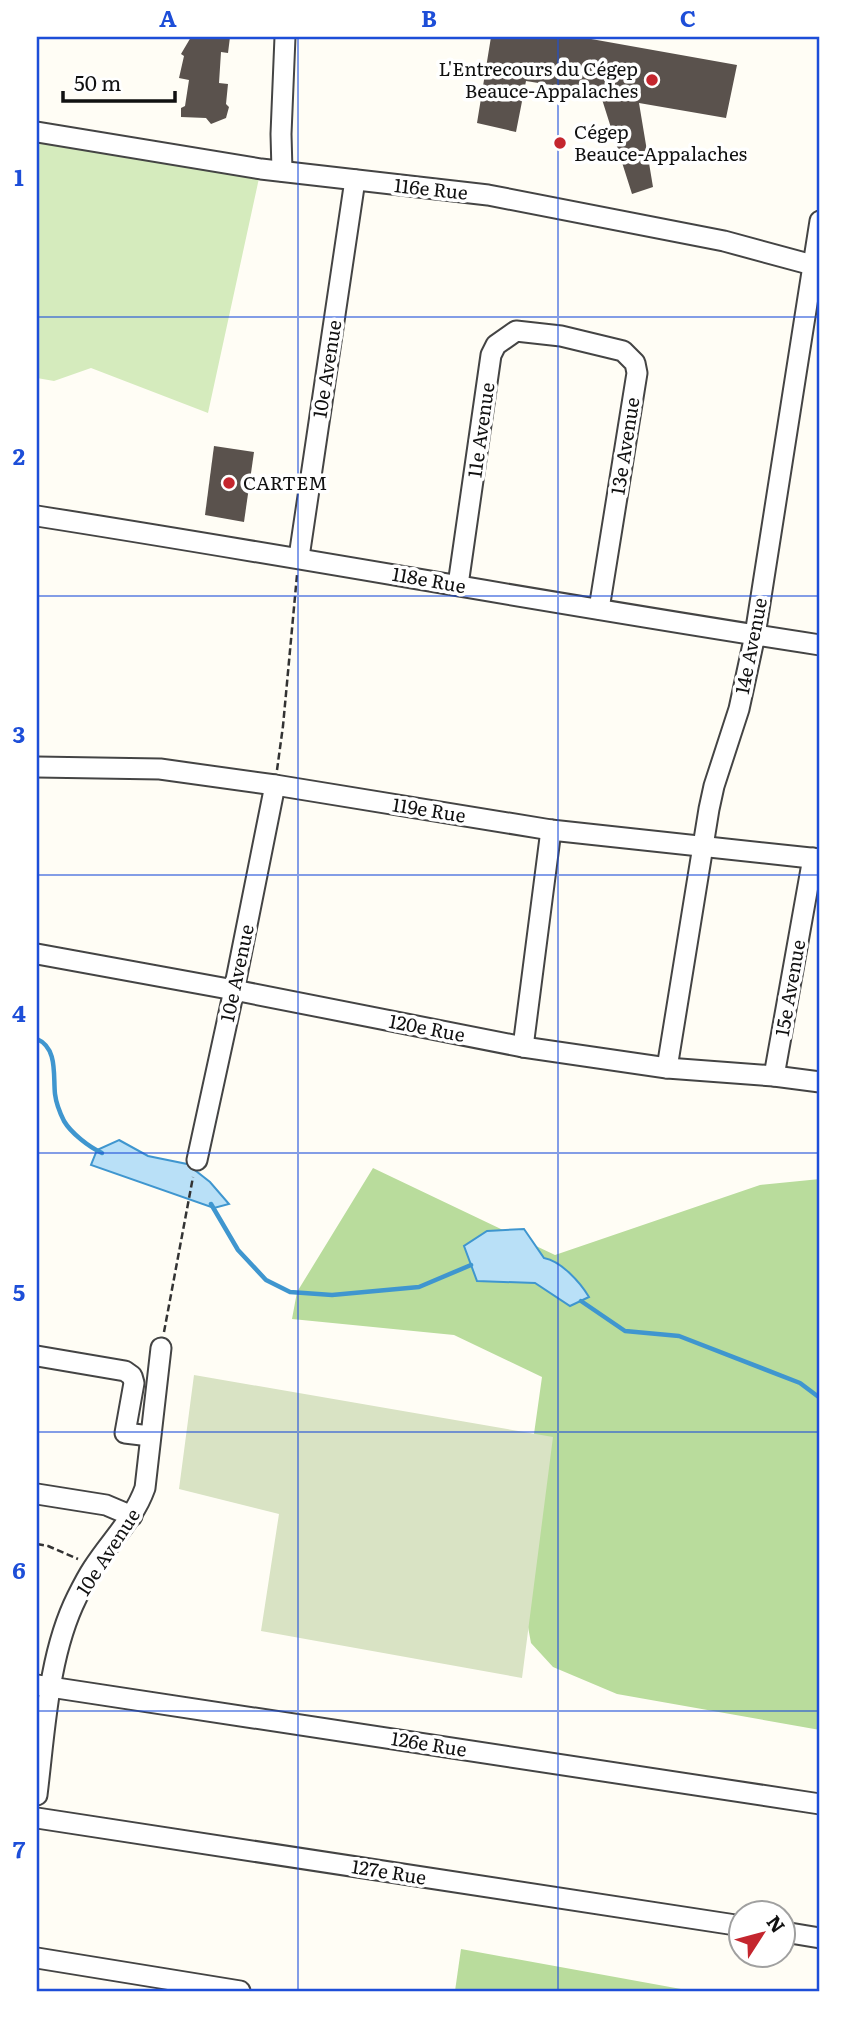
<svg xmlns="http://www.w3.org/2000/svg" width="857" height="2028" font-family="Literata,serif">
  <rect width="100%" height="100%" fill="#fffdf5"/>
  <polygon fill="#d5ebbd" points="37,133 261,169 208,413 91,368 54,381 37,378"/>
  <g fill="#b9dc9c">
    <polygon points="373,1168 503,1230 477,1281 535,1283 570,1306 544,1258 536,1246 555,1255 760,1185 820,1179 820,1730 617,1694 553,1667 531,1643 516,1562 542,1377 454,1335 292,1319 297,1292"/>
    <polygon points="461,1949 692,1991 455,1991"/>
  </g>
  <polygon fill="#d9e3c4" points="194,1375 553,1437 522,1678 261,1631 279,1514 179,1489"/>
  <g fill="#b9e0f7" stroke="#3f96cf" stroke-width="2">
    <polygon points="119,1140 148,1156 187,1164 210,1182 229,1204 214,1208 91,1165 97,1150"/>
    <path d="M524,1229L544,1258C561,1261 580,1282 589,1297L570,1306L535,1283L477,1281L464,1246L487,1231Z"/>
  </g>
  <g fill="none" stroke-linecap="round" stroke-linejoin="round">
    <g stroke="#3f96cf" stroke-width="4.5">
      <path d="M37,1039C58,1048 53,1076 55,1094C56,1102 60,1113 64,1121C71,1133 89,1147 102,1153"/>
      <polyline points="211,1204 238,1250 266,1280 290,1292 332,1295 419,1287 471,1265"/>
      <polyline points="581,1301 625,1331 679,1336 800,1383 820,1398"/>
    </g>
  </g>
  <g fill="#5a524d">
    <polygon points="191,37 230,37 228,53 221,52 219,83 228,84 226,104 229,107 226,118 211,124 206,118 181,117 181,108 185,106 189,80 179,78 184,56 181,54"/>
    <polygon points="491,37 580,37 737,65 726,118 639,103 653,187 632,194 600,93 526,81 516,132 477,123"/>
    <polygon points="214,446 254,452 244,522 205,515"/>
  </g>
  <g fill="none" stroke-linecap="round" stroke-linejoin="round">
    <defs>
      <g id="minor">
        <polyline points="37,132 261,169 488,195 724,241 820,267"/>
        <polyline points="282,171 281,134 285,37"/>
        <path d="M37,516C298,557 559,605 820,645"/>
        <polyline points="299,557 355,180"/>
        <polyline points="458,585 491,355 496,345 516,331 561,336 623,351 635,363 637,373 599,609"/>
        <polyline points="37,767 160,769 275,785 551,830 820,859"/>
        <polyline points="37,954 234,990 523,1047 667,1068 774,1076 820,1082"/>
        <polyline points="523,1047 551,830"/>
        <polyline points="667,1068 709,809 714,786 739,709 755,635 820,221"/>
        <polyline points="774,1076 813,858"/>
        <polyline points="197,1160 234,990 275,785"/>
        <polyline points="37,1356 125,1371 132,1376 134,1383 125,1433 150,1436"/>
        <polyline points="37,1494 106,1505 132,1516"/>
        <polyline points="37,1685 820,1804"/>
        <path d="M37,1795C45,1731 48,1655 77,1597C82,1587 87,1577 93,1568C110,1541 134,1519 145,1488L161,1348"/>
        <polyline points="37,1818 742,1926"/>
        <polyline points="784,1932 820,1938"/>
        <polyline points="37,1958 240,1991"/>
      </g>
    </defs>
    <use href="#minor" stroke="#444" stroke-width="23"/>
    <g stroke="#333" stroke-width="2.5" stroke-dasharray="7 3.5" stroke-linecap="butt">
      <polyline points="277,770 283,726 297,575"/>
      <polyline points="164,1332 193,1177"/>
      <polyline points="37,1544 48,1546 78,1559"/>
    </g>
    <use href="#minor" stroke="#fff" stroke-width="19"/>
  </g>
  <path fill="none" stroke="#1d4ed8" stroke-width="2" stroke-opacity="0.55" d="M298,37V1991M558,37V1991M37,317H820M37,596H820M37,875H820M37,1153H820M37,1432H820M37,1711H820"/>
  <g fill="#c4262e" stroke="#fff" stroke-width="2.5">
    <circle cx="652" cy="80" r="7"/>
    <circle cx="560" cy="143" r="7"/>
    <circle cx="229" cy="483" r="7"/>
  </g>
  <g text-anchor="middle" stroke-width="7" stroke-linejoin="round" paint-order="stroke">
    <g font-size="19" fill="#111" stroke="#fff" text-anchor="start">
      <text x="638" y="76" text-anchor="end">L'Entrecours du Cégep<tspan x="638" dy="22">Beauce-Appalaches</tspan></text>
      <text x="574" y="139">Cégep<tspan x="574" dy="22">Beauce-Appalaches</tspan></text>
      <text x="243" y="490">CARTEM</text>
    </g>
    <g font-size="19" fill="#111" stroke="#fff">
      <text transform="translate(431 189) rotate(6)" y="7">116e Rue</text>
      <text transform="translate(327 369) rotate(-81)" y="7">10e Avenue</text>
      <text transform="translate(481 430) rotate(-82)" y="7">11e Avenue</text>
      <text transform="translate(625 446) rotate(-81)" y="7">13e Avenue</text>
      <text transform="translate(429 580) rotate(10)" y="7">118e Rue</text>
      <text transform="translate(751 646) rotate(-79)" y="7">14e Avenue</text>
      <text transform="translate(429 810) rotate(9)" y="7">119e Rue</text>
      <text transform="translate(237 973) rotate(-78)" y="7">10e Avenue</text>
      <text transform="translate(790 988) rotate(-80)" y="7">15e Avenue</text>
      <text transform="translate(427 1028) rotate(11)" y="7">120e Rue</text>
      <text transform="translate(108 1552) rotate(-57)" y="7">10e Avenue</text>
      <text transform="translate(429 1744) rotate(9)" y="7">126e Rue</text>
      <text transform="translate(389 1872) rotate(9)" y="7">127e Rue</text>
    </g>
  </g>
  <rect width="857" height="2028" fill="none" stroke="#ffffff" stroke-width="77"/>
  <g transform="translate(762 1934) rotate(54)"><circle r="33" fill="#ffffff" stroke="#a0a0a0" stroke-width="2"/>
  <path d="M0-5L12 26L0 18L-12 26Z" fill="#c4262e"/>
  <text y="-10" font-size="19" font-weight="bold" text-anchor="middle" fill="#111111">N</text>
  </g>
  <path d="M63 91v10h112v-10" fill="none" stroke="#111111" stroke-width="3.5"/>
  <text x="74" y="91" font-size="21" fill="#111111" stroke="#ffffff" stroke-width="5" paint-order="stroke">50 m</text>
  <rect x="38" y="38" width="780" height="1952" fill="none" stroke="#1d4ed8" stroke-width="2.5"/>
  <g font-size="23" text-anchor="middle" font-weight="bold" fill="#1d4ed8">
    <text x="168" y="27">A</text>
    <text x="429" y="27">B</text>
    <text x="688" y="27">C</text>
    <text x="19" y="186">1</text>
    <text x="19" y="465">2</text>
    <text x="19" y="743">3</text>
    <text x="19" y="1022">4</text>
    <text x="19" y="1301">5</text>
    <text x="19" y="1579">6</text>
    <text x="19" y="1858">7</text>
  </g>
</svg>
